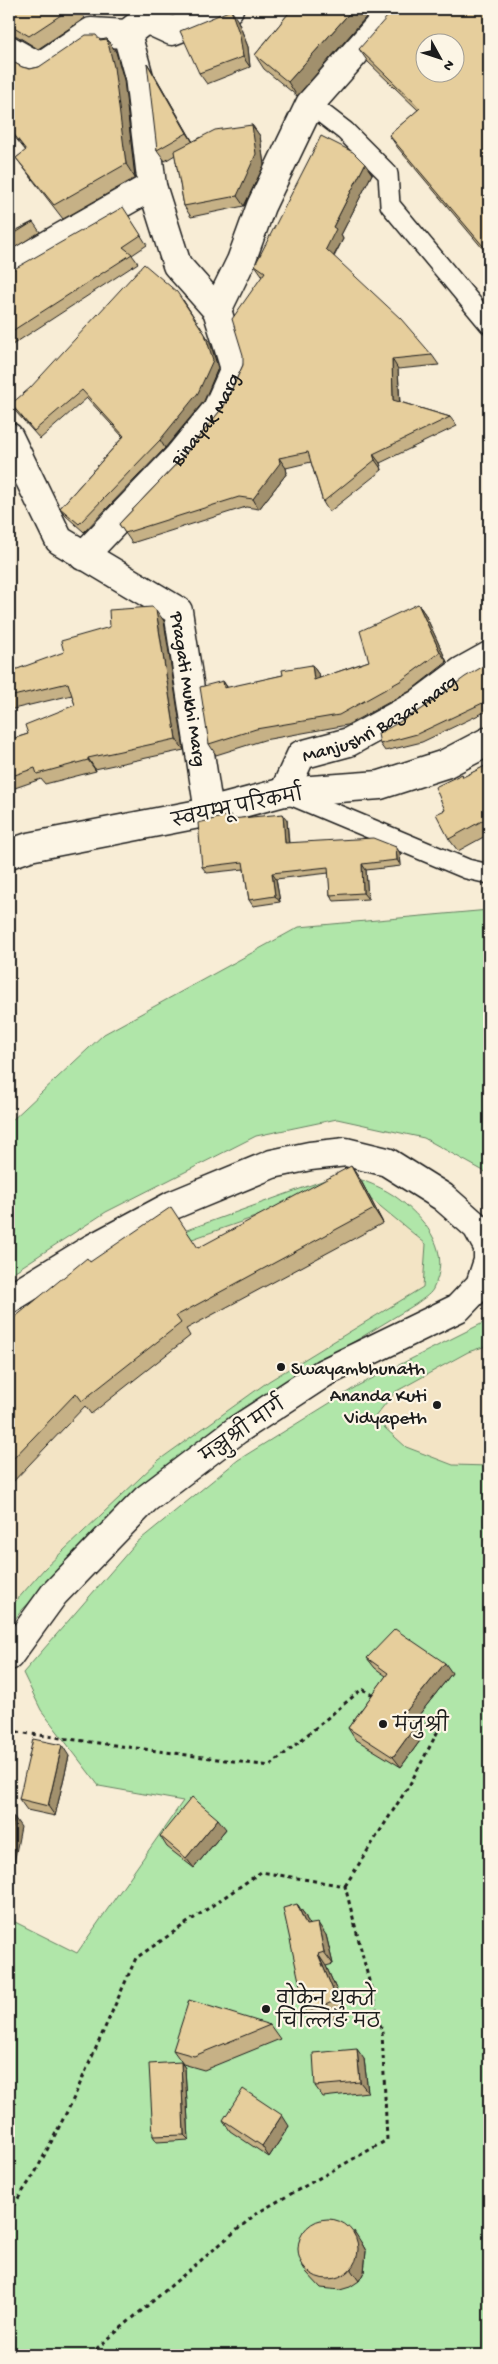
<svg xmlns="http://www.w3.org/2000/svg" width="498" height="2364" font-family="'Gochi Hand','Playpen Sans Deva',sans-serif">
  <rect width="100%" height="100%" fill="#f8edd6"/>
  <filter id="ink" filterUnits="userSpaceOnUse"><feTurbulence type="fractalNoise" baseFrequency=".02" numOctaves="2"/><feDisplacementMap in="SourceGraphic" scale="10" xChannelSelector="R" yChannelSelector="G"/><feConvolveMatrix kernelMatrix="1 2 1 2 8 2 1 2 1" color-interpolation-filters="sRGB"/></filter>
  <g filter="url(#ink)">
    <g fill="#f3e4c5">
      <polygon points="352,1183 426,1244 423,1287 269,1381 159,1460 44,1569 9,1609 9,1348 178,1244"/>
      <polygon points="489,1345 489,1466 453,1465 406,1447 374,1419 395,1392 468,1352"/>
    </g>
    <g fill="#b0e6a9" stroke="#668162">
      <polygon points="489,910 489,1174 424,1138 337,1119 256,1136 106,1212 9,1275 9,1123 104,1034 299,927"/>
      <path d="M344,1173C363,1181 384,1187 400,1200C428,1222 452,1253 433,1289C430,1295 421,1300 416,1304L255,1402L122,1507L22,1610L9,1627V1609L44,1569L159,1460L269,1381L423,1287L426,1244L352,1183L178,1244L118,1255Z"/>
      <polygon points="489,1320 489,1345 468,1352 395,1392 374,1418 406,1447 453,1465 489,1466 489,2355 9,2355 9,1919 77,1953 183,1801 99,1786 41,1710 23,1673 136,1543 238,1460 359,1385"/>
    </g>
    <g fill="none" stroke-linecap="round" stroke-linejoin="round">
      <defs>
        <g id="lane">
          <polyline points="310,104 345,131 388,174 390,205 489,324"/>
          <polyline points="288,794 467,869 489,874"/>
        </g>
        <g id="street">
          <polyline points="146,19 172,31 229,9"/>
          <polyline points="9,50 39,67 91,32 127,34"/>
          <polyline points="9,267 152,186"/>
          <polyline points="217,310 241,261 261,206 310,104 394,9"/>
          <path id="s1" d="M9,437L59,540L178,611L209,812"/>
          <path id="s2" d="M83,556L177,458L217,409L235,369L217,310L177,265L152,186L139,77L127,34L146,19L141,9"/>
          <path id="s3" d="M284,792L301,755L349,742L418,704L462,671L489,656"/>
        </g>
        <g id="secondary">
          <polyline points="9,854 29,847 209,812 284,792 380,785 445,764 489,741"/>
          <polyline points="9,1299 91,1249 173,1205 272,1164 310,1156 346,1152 387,1162 443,1197 477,1227 488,1247 488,1261 480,1285 458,1308 324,1373 237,1430 146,1499 54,1594 9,1656"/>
        </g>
      </defs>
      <use href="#lane" stroke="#1c1c1c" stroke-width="22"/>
      <use href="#street" stroke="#1c1c1c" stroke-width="31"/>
      <use href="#secondary" stroke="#1c1c1c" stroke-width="31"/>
      <g stroke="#1c1c1c" stroke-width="3" stroke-dasharray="4 4" stroke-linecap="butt">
        <polyline points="9,1731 270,1766 362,1689 375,1696"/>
        <polyline points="345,1886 410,1784 438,1731 414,1718"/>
        <polyline points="9,2212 35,2173 71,2104 136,1958 261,1872 345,1886 382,2032 387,2140 257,2213 89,2355"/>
      </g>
      <use href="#lane" stroke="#fcf5e5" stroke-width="19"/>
      <use href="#street" stroke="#fcf5e5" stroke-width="28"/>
      <use href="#secondary" stroke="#fcf5e5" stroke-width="28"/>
    </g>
    <g fill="#c6b186" stroke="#1c1c1c">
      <polygon points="9,9 78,9 85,18 38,49 17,36 9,35"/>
      <polygon points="172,9 187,9 175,13"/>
      <polygon points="292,9 373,9 297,96 264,69 255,55"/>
      <polygon points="489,9 489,256 398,148 389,135 418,110 368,62 359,49"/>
      <polygon points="238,21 248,47 250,67 207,84 199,73"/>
      <polygon points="107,39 116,52 124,80 135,178 63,219 26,171 16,158 26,151 9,130 9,60 22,67 30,69 39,67 100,40"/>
      <polygon points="154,74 193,142 252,125 260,136 264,165 244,206 191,217 184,206 175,155 165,161 157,150"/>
      <polygon points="372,174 341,235 343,239 334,257 432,355 439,365 398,369 400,402 450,417 457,426 380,463 382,470 329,512 323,502 311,462 286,468 287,473 259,509 246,507 132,543 119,524 181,459 224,406 243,365 262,275 255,265"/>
      <polygon points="129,217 147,245 132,255 138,263 9,347 9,272"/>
      <polygon points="33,222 40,232 9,251 9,234"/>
      <polygon points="183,300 210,342 218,368 204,401 165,448 84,532 66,516 60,508 123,437 87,398 40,439 16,412 11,404"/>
      <polygon points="418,604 425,614 447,662 410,691 347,725 264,740 216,755 209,744 223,681 228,688 283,675 312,665 319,675 320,678 369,661"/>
      <polygon points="164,621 184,750 95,769 96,771 45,784 41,779 9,790 9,740 28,734 75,705 72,695 9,710 9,672"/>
      <polygon points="489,663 489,710 422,742 385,751 380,744 422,709"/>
      <polygon points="489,764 489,834 458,851 449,839 445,810 462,774 464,777"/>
      <polygon points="231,815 233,819 287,820 289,843 396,847 400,853 401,866 366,870 368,899 334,901 330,895 329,873 276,879 280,902 253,906 249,900 244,869 207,873 202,867"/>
      <polygon points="360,1179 383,1223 186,1329 190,1336 91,1414 85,1406 9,1486 9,1322 90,1262 199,1248"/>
      <polygon points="367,1658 452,1673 411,1725 422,1738 401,1767 355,1739 348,1728 386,1676 375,1668"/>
      <polygon points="69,1756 55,1816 27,1810 19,1799"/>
      <polygon points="226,1829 194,1868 167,1847 160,1836"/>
      <polygon points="297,1904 305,1915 309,1925 326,1935 333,1964 326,1966 346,2012 314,2025 306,2013"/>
      <polygon points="270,2025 280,2039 204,2070 183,2064 173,2050"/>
      <polygon points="364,2059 368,2092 323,2097 315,2086"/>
      <polygon points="181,2062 185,2068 189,2140 157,2142 153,2136"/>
      <polygon points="223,2120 289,2126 269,2157 230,2131"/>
      <polygon points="361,2242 366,2251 364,2272 359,2281 350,2287 340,2290 321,2288 307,2273 300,2262"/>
    </g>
    <g fill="#a1906d" stroke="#1c1c1c">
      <polygon points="353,9 373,9 297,96 288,82"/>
      <polygon points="231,10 238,21 248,47 250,67 243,57"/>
      <polygon points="107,39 116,52 124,80 135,178 126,164"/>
      <polygon points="147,63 154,74 194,144 187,133"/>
      <polygon points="252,125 260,136 264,165 244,206 237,196"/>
      <polygon points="365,164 372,174 341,235 343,239 332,259 326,249 333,227"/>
      <polygon points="183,300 210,342 218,368 204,401 165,448 160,440"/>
      <polygon points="392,359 398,369 400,410 393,400"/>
      <polygon points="373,454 380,463 382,470 375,460"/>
      <polygon points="279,458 286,468 287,473 259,509 253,499"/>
      <polygon points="418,604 425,614 447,662 440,652"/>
      <polygon points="156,610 164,621 184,750 176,739"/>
      <polygon points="312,665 319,675 322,691 314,680"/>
      <polygon points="223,681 230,692 224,688"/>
      <polygon points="88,758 95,769 96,771 88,760"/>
      <polygon points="283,814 287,820 289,849 285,843"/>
      <polygon points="396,847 400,853 401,866 397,860"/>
      <polygon points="362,864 366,870 368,899 363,893"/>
      <polygon points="272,873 276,879 280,902 275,896"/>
      <polygon points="351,1166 360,1179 383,1223 374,1209"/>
      <polygon points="445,1663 452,1673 408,1729 400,1719"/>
      <polygon points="414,1728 422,1738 401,1767 393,1757"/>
      <polygon points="62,1745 69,1756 55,1816 48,1806"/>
      <polygon points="14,1817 21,1827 9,1889 9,1842"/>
      <polygon points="218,1819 226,1829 194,1868 186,1858"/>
      <polygon points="297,1904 305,1915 314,1937 306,1925"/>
      <polygon points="318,1923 326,1935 333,1964 324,1952"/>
      <polygon points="318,1954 326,1966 346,2012 337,2000"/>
      <polygon points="357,2049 364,2059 368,2092 360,2082"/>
      <polygon points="181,2062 185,2068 189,2140 184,2135"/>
      <polygon points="282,2115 289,2126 269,2157 262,2146"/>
      <polygon points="354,2231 361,2242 366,2251 364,2272 359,2281 351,2270"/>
    </g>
    <g fill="#e6ce9c" stroke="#1c1c1c" fill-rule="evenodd">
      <polygon points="9,9 70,9 29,36 9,24"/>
      <polygon points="292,9 353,9 288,82 255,55"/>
      <path d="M394,9H489V253L389,135L420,108L359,49ZM426,42H456V72H426Z"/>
      <polygon points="231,10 240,36 243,57 199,73 180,31"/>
      <polygon points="86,35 96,35 100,40 107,39 114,67 126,164 54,205 16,158 26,150 9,128 9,60 22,67 30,69 39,67"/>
      <polygon points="147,63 187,133 157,150"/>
      <polygon points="252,125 256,154 237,196 184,206 174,151 215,130"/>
      <polygon points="321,136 353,152 365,164 333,227 336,229 326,249 401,319 432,355 392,359 393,400 450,417 373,454 375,460 323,502 308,452 279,458 280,463 253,499 239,497 125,533 119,524 181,459 224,406 243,365 243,355 232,319 265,272 255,265"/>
      <polygon points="123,207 141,235 123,247 132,254 9,333 9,272"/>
      <polygon points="33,222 9,237 9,234"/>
      <polygon points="144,264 177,292 205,334 213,360 198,393 160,440 79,524 60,508 124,436 82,390 34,431 11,404 30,388"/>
      <polygon points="418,604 440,652 402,680 339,715 256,729 209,744 200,687 223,681 224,688 283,675 282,670 312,665 314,680 369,661 360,631"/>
      <polygon points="152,607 156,610 176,739 88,758 88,760 37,774 35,768 9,777 9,740 28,734 25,725 75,705 68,683 9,697 9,672 64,652 61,641 110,627 109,610"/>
      <polygon points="489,663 489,700 417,734 380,744 378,734 422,709 465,677"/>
      <polygon points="489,764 489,817 449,839 436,814 445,810 435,787 462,774 463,777"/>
      <polygon points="283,814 285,843 373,838 396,847 397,860 362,864 363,893 330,895 328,867 272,873 275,896 249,900 243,862 202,867 198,823 231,815 231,819"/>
      <polygon points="351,1166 374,1209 176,1316 181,1323 82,1401 76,1393 9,1463 9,1322 87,1258 90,1262 171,1207 198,1248"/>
      <polygon points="395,1629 445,1663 400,1719 414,1728 393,1757 348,1728 388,1673 367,1658"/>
      <polygon points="33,1739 62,1745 48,1806 19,1799"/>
      <polygon points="192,1797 218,1819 186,1858 160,1836"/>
      <polygon points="9,1816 14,1817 9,1842"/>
      <polygon points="297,1904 306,1925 318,1923 324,1952 318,1954 337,2000 306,2013 283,1908"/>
      <polygon points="189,2000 270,2025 194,2056 173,2050"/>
      <polygon points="357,2049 360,2082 315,2086 313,2053"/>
      <polygon points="181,2062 184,2135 153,2136 149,2064"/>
      <polygon points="243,2089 282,2115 262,2146 223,2120"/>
      <circle cx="328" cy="2249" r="30"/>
    </g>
  </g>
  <g fill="#1c1c1c" stroke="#fcf5e5" stroke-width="2">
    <circle cx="281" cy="1367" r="5"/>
    <circle cx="437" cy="1405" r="5"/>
    <circle cx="383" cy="1724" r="5"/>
    <circle cx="266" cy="2009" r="5"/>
  </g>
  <g text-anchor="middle" stroke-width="4.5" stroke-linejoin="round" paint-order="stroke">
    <g font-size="19" fill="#1c1c1c" stroke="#fcf5e5">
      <text dy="7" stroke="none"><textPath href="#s2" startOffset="184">Binayak Marg</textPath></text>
      <text dy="7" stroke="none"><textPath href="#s1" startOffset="332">Pragati Mukhi Marg</textPath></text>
      <text dy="7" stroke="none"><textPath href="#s3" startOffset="128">Manjushri Bazar marg</textPath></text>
      <text transform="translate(237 806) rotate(-12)" y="7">स्वयम्भू परिकर्मा</text>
      <text transform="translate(242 1429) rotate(-35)" y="7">मञ्जुश्री मार्ग</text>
    </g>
    <g font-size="19" fill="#1c1c1c" stroke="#fcf5e5" text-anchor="start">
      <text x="291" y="1374">Swayambhunath</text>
      <text x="427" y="1401" text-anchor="end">Ananda Kuti<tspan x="427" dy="22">Vidyapeth</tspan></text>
      <text x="393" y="1731">मंजुश्री</text>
      <text x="276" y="2005">वोकेन थुक्जे<tspan x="276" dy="22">चिल्लिङ मठ</tspan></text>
    </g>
  </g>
  <rect width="498" height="2364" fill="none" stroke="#fcf5e5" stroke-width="30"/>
  <rect x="15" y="15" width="468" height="2334" fill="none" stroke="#1c1c1c" stroke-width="2" filter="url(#ink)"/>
  <g transform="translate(440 58) rotate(130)"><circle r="24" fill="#fcf5e5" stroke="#a29e95"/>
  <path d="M0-4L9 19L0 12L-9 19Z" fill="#1c1c1c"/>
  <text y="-8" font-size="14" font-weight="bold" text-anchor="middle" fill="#1c1c1c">N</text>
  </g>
</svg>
